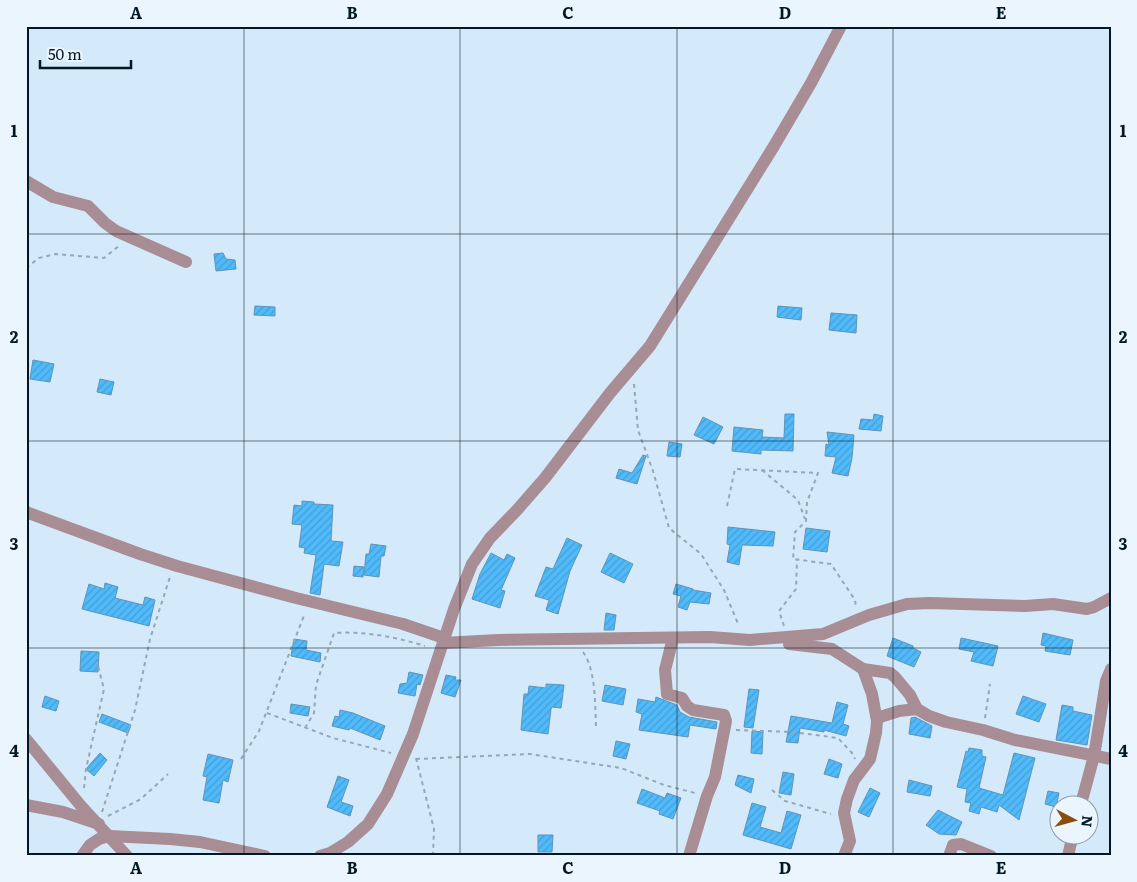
<svg xmlns="http://www.w3.org/2000/svg" width="1137" height="882" font-family="Literata,serif">
  <defs>
    <pattern id="building-hatch" width="6" height="6" patternUnits="userSpaceOnUse" patternTransform="scale(1.25)"><rect width="6" height="6" fill="#50bafa"/><path d="M-1 1l2-2M0 6l6-6M5 7l2-2" fill="none" stroke="#449fd6"/></pattern>
  </defs>
  <rect width="100%" height="100%" fill="#d4e9f9"/>
  <g fill="url(#building-hatch)" stroke="#5e94b7">
    <polygon points="223,253 226,259 235,260 236,269 216,271 214,254"/>
    <polygon points="255,306 275,307 275,316 254,315"/>
    <polygon points="778,306 802,308 801,320 777,317"/>
    <polygon points="831,313 857,315 856,333 829,330"/>
    <polygon points="33,360 54,364 50,382 30,379"/>
    <polygon points="100,379 114,382 111,395 97,392"/>
    <polygon points="785,414 794,414 793,451 761,450 761,454 732,451 734,427 763,430 762,437 784,438"/>
    <polygon points="874,414 883,416 881,431 859,429 861,419 873,420"/>
    <polygon points="703,417 723,427 714,444 694,435"/>
    <polygon points="827,432 854,435 852,458 848,476 832,473 836,457 825,456 826,444 829,445"/>
    <polygon points="669,442 682,444 680,457 667,456"/>
    <polygon points="643,455 646,456 637,484 616,478 619,469 632,473"/>
    <polygon points="302,501 314,502 314,504 333,505 331,541 343,542 339,566 324,564 320,595 310,593 316,555 304,553 305,548 299,547 302,525 292,524 294,505 302,506"/>
    <polygon points="728,527 775,532 773,546 742,545 739,565 727,562 730,545 727,544"/>
    <polygon points="806,528 830,531 827,552 803,549"/>
    <polygon points="567,538 582,545 570,571 558,614 546,610 549,600 535,596 546,567 553,569"/>
    <polygon points="371,544 386,546 384,556 381,556 379,577 364,575 366,554 369,554"/>
    <polygon points="491,553 504,560 507,554 515,558 501,590 505,591 500,608 472,599 480,574"/>
    <polygon points="610,553 633,564 624,583 601,572"/>
    <polygon points="354,566 364,567 363,577 353,576"/>
    <polygon points="105,583 118,587 115,598 143,605 145,597 155,600 149,626 82,609 89,584 104,589"/>
    <polygon points="676,584 693,589 693,590 711,593 709,604 690,602 687,610 678,607 681,596 673,594"/>
    <polygon points="606,613 616,615 614,630 604,630"/>
    <polygon points="1043,633 1073,640 1070,655 1045,651 1046,646 1041,645"/>
    <polygon points="893,638 913,646 913,648 921,652 914,667 887,656"/>
    <polygon points="961,638 998,646 993,666 971,661 974,652 959,649"/>
    <polygon points="294,639 307,641 306,650 321,653 320,662 291,656"/>
    <polygon points="81,651 99,652 98,672 80,671"/>
    <polygon points="409,672 423,675 420,685 417,684 415,696 398,693 400,684 407,683"/>
    <polygon points="446,675 456,677 455,680 461,680 455,697 441,693"/>
    <polygon points="546,684 564,685 561,708 552,707 551,709 548,734 521,730 524,694 528,694 529,686 546,688"/>
    <polygon points="605,685 626,689 623,705 602,701"/>
    <polygon points="749,689 759,690 753,728 744,727"/>
    <polygon points="45,696 59,701 56,711 42,707"/>
    <polygon points="1023,696 1046,704 1039,722 1016,714"/>
    <polygon points="656,697 677,705 680,712 689,717 717,722 716,729 690,725 688,737 639,730 642,714 636,712 638,699 655,702"/>
    <polygon points="837,702 848,705 843,724 849,726 846,736 824,730 824,732 800,728 798,743 786,742 791,716 832,723"/>
    <polygon points="291,704 310,707 308,716 290,713"/>
    <polygon points="1062,705 1073,707 1073,711 1092,715 1087,745 1056,740"/>
    <polygon points="340,710 353,713 385,726 380,740 350,728 349,730 332,726 335,716 339,717"/>
    <polygon points="102,714 131,725 128,733 99,722"/>
    <polygon points="915,717 932,726 930,738 909,734 911,718"/>
    <polygon points="752,731 763,732 762,754 751,753"/>
    <polygon points="616,741 630,744 626,759 613,756"/>
    <polygon points="969,748 982,750 982,756 986,757 979,788 1003,795 1014,753 1035,758 1019,820 999,805 997,812 981,807 979,814 969,811 971,803 965,802 967,789 957,787 966,751 968,752"/>
    <polygon points="100,753 107,760 94,776 86,769"/>
    <polygon points="208,754 233,760 228,782 223,780 219,803 203,800 207,777 203,776"/>
    <polygon points="829,759 842,764 838,778 824,774"/>
    <polygon points="783,772 794,774 791,795 779,793"/>
    <polygon points="738,775 754,779 751,793 735,785"/>
    <polygon points="338,776 349,780 341,802 353,806 350,816 327,807"/>
    <polygon points="909,780 932,786 930,796 907,792"/>
    <polygon points="870,788 880,793 869,817 858,812"/>
    <polygon points="642,789 665,798 667,793 681,798 673,819 659,814 660,811 637,803"/>
    <polygon points="1048,791 1059,793 1056,807 1045,804"/>
    <polygon points="752,803 766,807 760,827 781,833 787,811 801,815 791,849 743,835"/>
    <polygon points="938,810 962,822 956,835 939,834 926,825"/>
    <polygon points="538,835 553,835 552,852 538,852"/>
  </g>
  <g fill="none" stroke-linecap="round" stroke-linejoin="round">
    <g stroke="#94a9b8" stroke-width="2" stroke-dasharray="4 4" stroke-linecap="butt">
      <polyline points="26,268 39,258 55,254 104,258 120,245"/>
      <polyline points="634,384 638,430 653,471 669,528 701,554 724,590 739,626"/>
      <polyline points="762,470 798,500 805,519"/>
      <polyline points="727,506 735,469 818,473 807,502 806,521 795,532 793,559 831,564 855,600 856,608"/>
      <polyline points="784,626 779,611 796,589 797,560"/>
      <path d="M583,652C596,670 595,705 596,727"/>
      <polyline points="267,713 333,738 391,753"/>
      <polyline points="985,718 990,684"/>
      <path d="M305,728L314,713L316,685L334,633C364,631 396,637 425,646"/>
      <polyline points="736,730 793,732 838,738 852,753 855,759"/>
      <polyline points="416,758 434,829 433,856"/>
      <polyline points="241,759 259,731 305,613"/>
      <polyline points="416,759 530,754 621,768 664,785 695,793"/>
      <polyline points="84,788 86,769 104,689 97,662"/>
      <polyline points="772,790 785,801 831,814"/>
      <polyline points="102,812 135,710 150,639 170,577"/>
      <polyline points="108,816 141,799 168,774"/>
    </g>
    <g stroke="#a98d95" stroke-width="12">
      <polyline points="26,181 53,197 88,206 105,223 116,231 186,262"/>
      <polyline points="26,512 140,554 177,566 296,598 403,624 444,638"/>
      <polyline points="673,638 665,670 667,694 682,698 687,706 693,710 724,715 726,721 715,777 707,796 689,856"/>
      <polyline points="443,643 498,640 710,637 750,640 823,634 869,615 907,604 930,603 1025,606 1053,604 1087,609 1094,607 1111,598"/>
      <polyline points="789,644 832,649 863,669 890,673 895,677 910,695 917,709 929,716 946,722 983,730 1015,740 1111,759"/>
      <polyline points="877,718 899,711 917,709"/>
      <polyline points="1081,804 1094,756 1106,681 1111,669"/>
      <polyline points="26,805 63,812 99,824"/>
      <polyline points="82,856 90,845 99,839 109,836 170,839 200,842 265,856"/>
      <polyline points="320,856 330,853 348,842 368,824 387,794 413,734 454,609 472,564 490,538 517,510 545,478 610,393 650,346 774,146 811,83 841,26"/>
      <polyline points="844,856 850,841 844,813 847,799 854,780 870,759 876,733 877,721 872,694 863,669"/>
      <polyline points="949,856 953,845 961,844 991,856"/>
      <polyline points="1068,856 1073,834"/>
    </g>
    <polyline stroke="#a98d95" stroke-width="12" points="26,739 81,806 127,856"/>
  </g>
  <path fill="none" stroke="#031825" stroke-width="1" stroke-opacity="0.55" d="M244,26V856M460,26V856M677,26V856M893,26V856M26,234H1111M26,441H1111M26,648H1111"/>
  <rect width="1137" height="882" fill="none" stroke="#eaf5fd" stroke-width="55"/>
  <g transform="translate(1074 820) rotate(96)"><circle r="24" fill="#eaf5fd" stroke="#8e9da7"/>
  <path d="M0-4L9 19L0 12L-9 19Z" fill="#8a4d0e"/>
  <text y="-8" font-size="14" font-weight="bold" text-anchor="middle" fill="#031825">N</text>
  </g>
  <path d="M40 60v8h91v-8" fill="none" stroke="#031825" stroke-width="2.5"/>
  <text x="48" y="60" font-size="15" fill="#031825" stroke="#eaf5fd" stroke-width="4" paint-order="stroke">50 m</text>
  <rect x="28" y="28" width="1082" height="826" fill="none" stroke="#031825" stroke-width="2"/>
  <g font-size="16" text-anchor="middle" font-weight="bold" fill="#031825">
    <text x="136" y="19">A</text>
    <text x="352" y="19">B</text>
    <text x="568" y="19">C</text>
    <text x="785" y="19">D</text>
    <text x="1001" y="19">E</text>
    <text x="14" y="137">1</text>
    <text x="1123" y="137">1</text>
    <text x="14" y="343">2</text>
    <text x="1123" y="343">2</text>
    <text x="14" y="550">3</text>
    <text x="1123" y="550">3</text>
    <text x="14" y="757">4</text>
    <text x="1123" y="757">4</text>
    <text x="136" y="874">A</text>
    <text x="352" y="874">B</text>
    <text x="568" y="874">C</text>
    <text x="785" y="874">D</text>
    <text x="1001" y="874">E</text>
  </g>
</svg>
